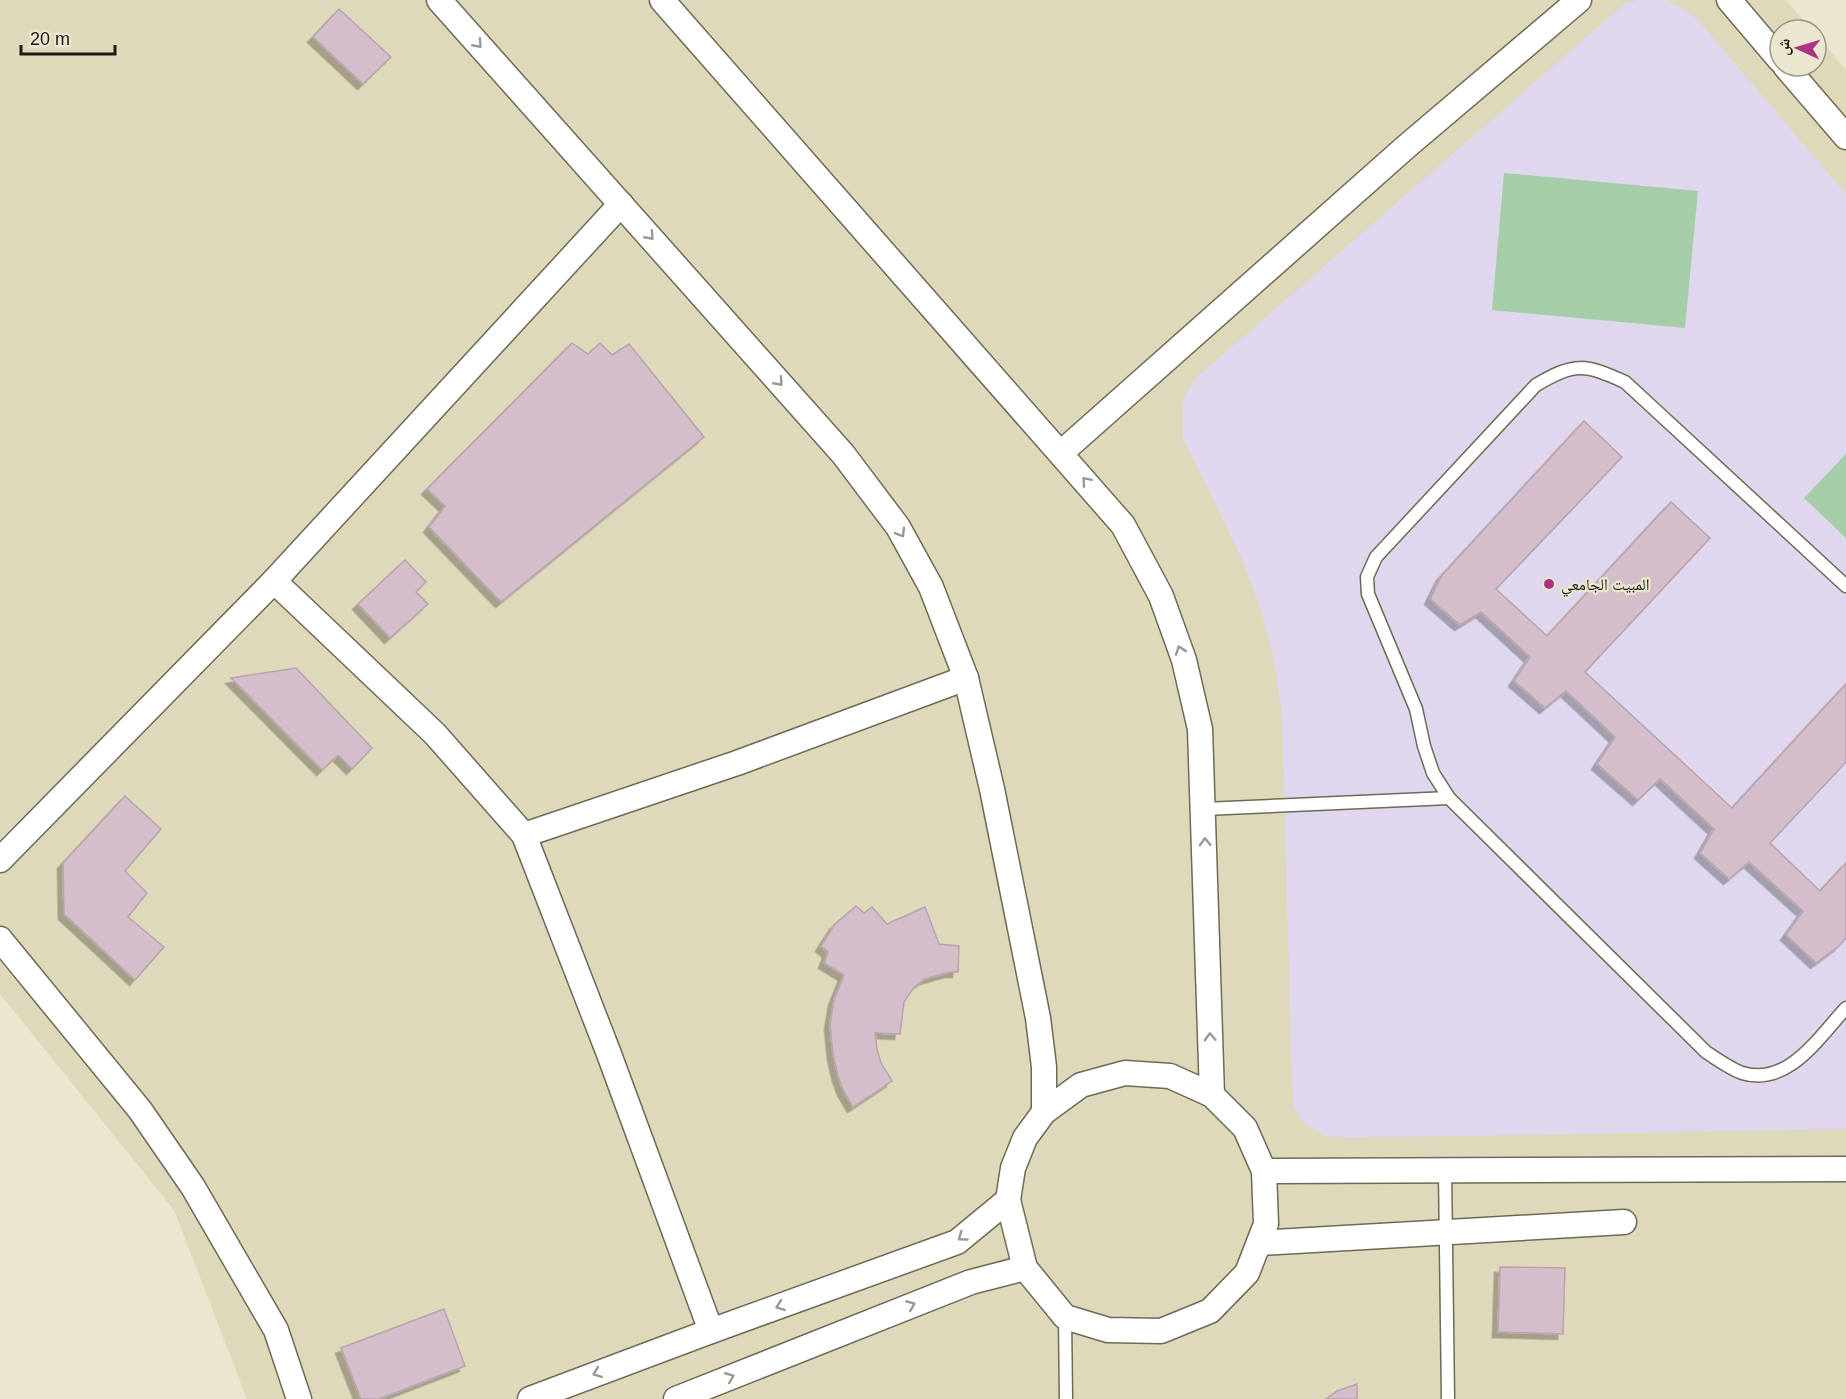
<svg xmlns="http://www.w3.org/2000/svg" width="1846" height="1399" font-family="Arial,'Noto Naskh Arabic',sans-serif">
  <defs>
    <filter id="shadow"><feDropShadow dx="-5.5" dy="5.5" stdDeviation="0" flood-color="#0004"/></filter>
  </defs>
  <rect width="100%" height="100%" fill="#eae6cf"/>
  <polygon fill="#dfd9bb" points="0,0 1786,0 1812,30 1780,30 1780,66 1816,66 1816,35 1846,70 1846,1399 247,1399 174,1210 0,994"/>
  <polygon fill="#ded7ed" points="1638,0 1664,0 1683,8 1697,19 1846,194 1846,1129 1347,1138 1326,1136 1306,1125 1294,1108 1292,1082 1282,715 1274,659 1261,610 1242,559 1183,438 1182,417 1184,396 1197,377 1624,4"/>
  <g fill="#a5cea8">
    <polygon points="1504,173 1698,191 1685,328 1492,310"/>
    <polygon points="1846,454 1846,538 1804,498"/>
  </g>
  <g fill="#d4beca" stroke="#b8a3af" stroke-width="1.5" filter="url(#shadow)">
    <polygon points="339,9 391,57 363,84 313,37"/>
    <polygon points="572,343 588,354 600,343 612,355 629,344 704,437 501,602 429,527 445,506 427,489"/>
    <polygon points="1584,421 1622,457 1496,589 1547,636 1671,502 1710,538 1585,672 1732,808 1846,684 1846,762 1770,843 1820,891 1846,863 1846,938 1839,946 1816,963 1786,935 1803,911 1749,862 1729,879 1700,853 1714,829 1660,779 1638,800 1597,764 1615,737 1566,691 1545,708 1514,681 1530,657 1481,612 1460,625 1430,599 1442,575"/>
    <polygon points="405,560 426,582 416,592 428,604 390,638 358,604"/>
    <polygon points="296,668 372,748 352,769 338,755 322,770 231,678"/>
    <polygon points="125,796 161,829 125,871 147,893 128,917 164,947 135,980 64,914 63,863"/>
    <polygon points="856,906 864,913 872,907 887,924 925,907 939,944 959,946 958,972 950,972 925,979 914,987 904,1002 900,1034 875,1033 877,1050 881,1063 892,1081 853,1107 843,1090 838,1076 833,1055 830,1024 834,1000 844,975 824,963 828,952 821,946 835,924"/>
    <polygon points="1500,1267 1565,1268 1563,1334 1498,1332"/>
    <polygon points="444,1309 465,1366 379,1399 361,1399 341,1348"/>
    <polygon points="1357,1384 1357,1399 1326,1399 1337,1391"/>
  </g>
  <g fill="none" stroke-linecap="round" stroke-linejoin="round">
    <defs>
      <g id="service">
        <path d="M1846,586L1625,382C1585,364 1575,362 1536,385L1376,557L1367,577L1368,594L1416,709L1424,746L1433,773L1449,798L1706,1052C1717,1059 1729,1068 1742,1073C1788,1087 1819,1037 1846,1008"/>
        <polyline points="1204,809 1449,798"/>
        <polyline points="1445,1170 1448,1399"/>
        <polyline points="1065,1317 1066,1399"/>
      </g>
      <g id="minor">
        <polyline points="439,0 843,454 898,527 931,587 966,678 992,789 1038,1018 1044,1067 1044,1112"/>
        <polyline points="662,0 1123,525 1161,596 1184,660 1200,729 1212,1095"/>
        <polyline points="1729,0 1780,60"/>
        <polyline points="1785,66 1846,137"/>
        <polyline points="1062,452 1407,146 1579,0"/>
        <polyline points="274,581 435,734 524,835 609,1054 711,1331"/>
        <polyline points="524,835 737,763 966,678"/>
        <polyline points="0,860 274,581 621,204"/>
        <polyline points="0,939 140,1110 193,1187 276,1330 299,1399"/>
        <polygon points="1125,1073 1170,1076 1212,1095 1245,1128 1264,1171 1266,1224 1247,1273 1210,1311 1161,1331 1108,1330 1065,1317 1025,1268 1008,1200 1013,1168 1025,1138 1044,1112 1081,1085"/>
        <polyline points="1264,1171 1846,1169"/>
        <polyline points="1259,1243 1624,1222"/>
        <polyline points="530,1399 711,1331 957,1242 1008,1200"/>
        <polyline points="676,1399 971,1282 1025,1268"/>
      </g>
    </defs>
    <use href="#service" stroke="#6e6a56" stroke-width="15"/>
    <use href="#minor" stroke="#6e6a56" stroke-width="27"/>
    <use href="#service" stroke="#fff" stroke-width="12"/>
    <use href="#minor" stroke="#fff" stroke-width="24"/>
  </g>
  <defs><path id="oneway-chevron" d="M-2-3.5L2.5 0L-2 3.5" fill="none" stroke-width="1.6" stroke-linecap="round" stroke-linejoin="round" transform="scale(1.5)"/></defs>
  <g stroke="#999895">
    <use href="#oneway-chevron" transform="translate(478 44) rotate(48)"/>
    <use href="#oneway-chevron" transform="translate(650 236) rotate(48)"/>
    <use href="#oneway-chevron" transform="translate(779 382) rotate(48)"/>
    <use href="#oneway-chevron" transform="translate(1086 481) rotate(-131)"/>
    <use href="#oneway-chevron" transform="translate(901 533) rotate(60)"/>
    <use href="#oneway-chevron" transform="translate(1180 650) rotate(-109)"/>
    <use href="#oneway-chevron" transform="translate(1205 842) rotate(-92)"/>
    <use href="#oneway-chevron" transform="translate(1210 1037) rotate(-92)"/>
    <use href="#oneway-chevron" transform="translate(962 1237) rotate(144)"/>
    <use href="#oneway-chevron" transform="translate(911 1305) rotate(-22)"/>
    <use href="#oneway-chevron" transform="translate(780 1306) rotate(160)"/>
    <use href="#oneway-chevron" transform="translate(597 1373) rotate(159)"/>
    <use href="#oneway-chevron" transform="translate(730 1377) rotate(-22)"/>
  </g>
  <circle fill="#ad3284" stroke="#eae6cf" stroke-width="2" cx="1549" cy="584" r="6"/>
  <g text-anchor="middle" stroke-width="4.5" stroke-linejoin="round" paint-order="stroke">
    <g font-size="16" fill="#1d1b13" stroke="#eae6cf" text-anchor="start">
      <text x="1561" y="590">المبيت الجامعي</text>
    </g>
  </g>
  <g transform="translate(1798 48) rotate(274)"><circle r="28" fill="#eae6cf" stroke="#989584" stroke-width="1.5"/>
  <path d="M0-4.5L10 22L0 15L-10 22Z" fill="#ad3284"/>
  <text y="-9" font-size="16" font-weight="bold" text-anchor="middle" fill="#1d1b13">ش</text>
  </g>
  <path d="M21 45v9h94v-9" fill="none" stroke="#1d1b13" stroke-width="3"/>
  <text x="30" y="45" font-size="18" fill="#1d1b13" stroke="#eae6cf" stroke-width="4.5" paint-order="stroke">20 m</text>
</svg>
